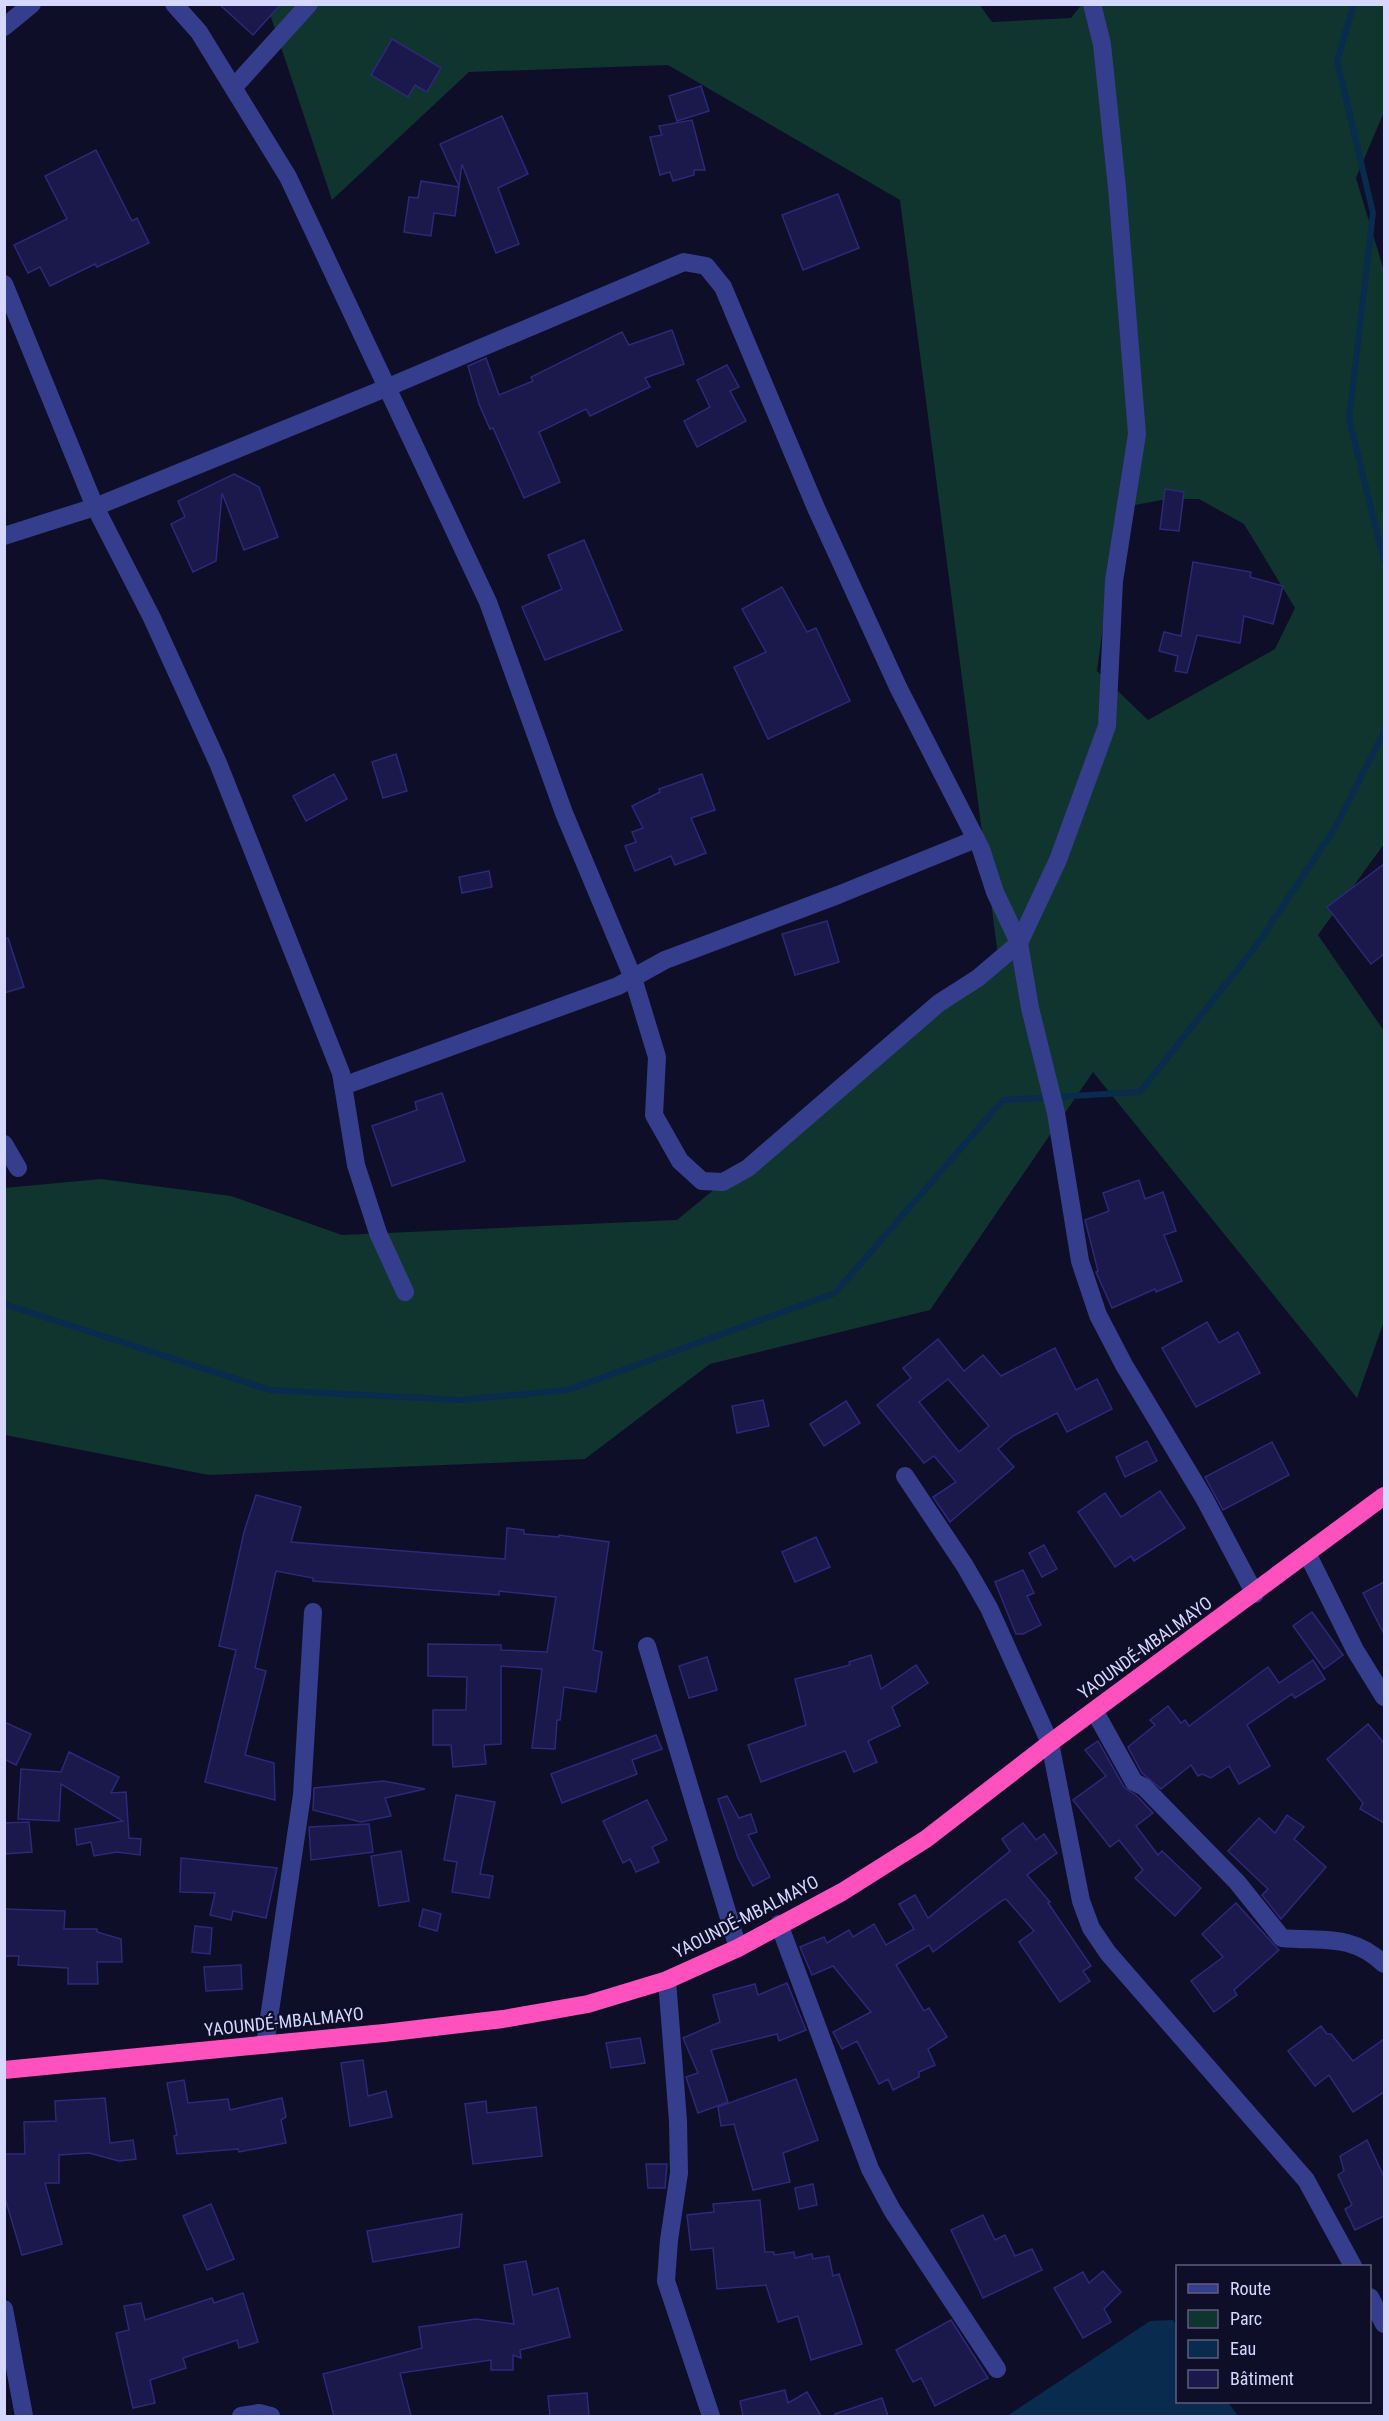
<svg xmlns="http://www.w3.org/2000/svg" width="1389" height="2421" font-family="'Roboto Condensed',sans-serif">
  <rect width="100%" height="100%" fill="#0f0e29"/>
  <path fill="#10342e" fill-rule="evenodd" d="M979,4L992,22L1071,18L1082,4L1384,5V112L1356,178L1384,271V844L1318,935L1384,1031V1321L1357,1398L1093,1072L930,1310L710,1364L585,1459L209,1475L5,1435L4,1188L101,1179L231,1196L342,1235L677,1220L998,956L900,200L668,65L469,72L332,200L267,5ZM1167,499H1199L1244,524L1295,608L1275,649L1148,720L1097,671L1119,508Z"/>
  <polygon fill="#082b4e" points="1173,2320 1177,2326 1178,2402 1228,2402 1238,2416 1007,2416 1150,2321"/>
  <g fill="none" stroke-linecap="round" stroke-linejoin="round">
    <g stroke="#082b4e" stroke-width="6">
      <polyline points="1354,4 1337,61 1373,213 1349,419 1384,561"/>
      <polyline points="4,1304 270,1390 460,1400 568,1390 835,1293 1003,1100 1140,1092 1256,946 1335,828 1384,732"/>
    </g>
  </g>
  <g fill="#1b184c" stroke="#2d287a" stroke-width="1.5" fill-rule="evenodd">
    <polygon points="219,4 281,4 253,35"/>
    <polygon points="392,39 441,68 427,92 415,85 408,97 371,75"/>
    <polygon points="701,86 709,111 677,121 669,96"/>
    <polygon points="502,116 528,174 498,188 519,244 496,253 462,164 459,186 440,144"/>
    <polygon points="692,120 705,170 694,170 694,175 673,181 670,172 660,175 650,137 662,135 659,126"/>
    <polygon points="96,150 132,221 137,218 149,243 97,267 95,264 50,286 40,267 28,273 14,245 67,219 45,176"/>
    <polygon points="421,181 459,187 455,216 434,213 431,236 404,232 409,197 418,198"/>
    <polygon points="838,194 859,248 803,270 782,215"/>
    <polygon points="672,330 684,364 645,378 650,387 590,416 586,409 539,432 560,482 524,498 493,428 490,429 479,404 468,366 486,358 499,395 533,381 531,377 622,332 629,345"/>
    <polygon points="727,365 739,387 730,391 746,421 697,447 684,421 710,407 697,380"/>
    <polygon points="234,474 259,487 278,537 244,550 222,493 216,561 193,572 171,524 185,517 178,501"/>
    <polygon points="1165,489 1184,492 1179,531 1160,529"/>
    <polygon points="584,540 622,630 545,660 522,607 562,589 548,555"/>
    <polygon points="1193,562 1251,572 1250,577 1283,586 1273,624 1244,616 1240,643 1197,635 1187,673 1175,671 1178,656 1159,651 1164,632 1181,636"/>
    <polygon points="782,587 807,632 816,628 850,701 768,739 734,667 766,652 742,609"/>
    <polygon points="396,754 407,791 383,798 372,762"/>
    <polygon points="334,774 347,799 306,821 293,796"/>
    <polygon points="702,774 715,810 691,818 706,853 675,865 671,856 635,871 625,846 636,842 632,832 643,828 632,806 660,792 659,789"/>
    <polygon points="1384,864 1384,954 1371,964 1327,907"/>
    <polygon points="489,871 492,887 462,893 459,877"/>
    <polygon points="827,921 839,962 795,975 782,934"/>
    <polygon points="4,938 8,938 24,987 4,993"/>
    <polygon points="442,1093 465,1161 392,1186 372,1126 417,1110 415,1102"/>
    <polygon points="1139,1180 1145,1199 1163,1192 1176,1231 1164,1235 1182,1281 1156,1292 1155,1289 1112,1308 1096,1272 1098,1271 1085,1220 1109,1211 1103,1193"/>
    <polygon points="1207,1322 1219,1343 1238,1332 1260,1373 1196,1407 1162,1348"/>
    <path d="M938,1339L964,1371L983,1355L1001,1376L1055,1348L1076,1390L1097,1379L1112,1409L1067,1432L1057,1413L1013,1436L998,1449L1014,1467L950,1522L933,1497L956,1482L934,1456L924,1463L877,1405L911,1378L903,1368ZM948,1379L989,1426L959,1452L919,1402Z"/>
    <polygon points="763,1400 769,1426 737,1433 732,1406"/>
    <polygon points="846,1401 860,1423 824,1446 810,1424"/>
    <polygon points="1147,1441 1157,1461 1125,1477 1116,1457"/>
    <polygon points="1272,1442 1289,1475 1223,1510 1205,1477"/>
    <polygon points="1160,1491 1185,1528 1134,1561 1131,1556 1115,1567 1078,1512 1105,1493 1121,1517"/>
    <polygon points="256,1495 301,1507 291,1542 505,1559 507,1528 524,1530 524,1534 559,1537 559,1535 609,1542 593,1650 602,1652 596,1692 564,1687 560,1720 557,1720 555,1749 532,1748 542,1669 501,1666 501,1744 484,1745 486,1764 453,1767 451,1745 433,1745 433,1710 466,1710 467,1677 428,1676 428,1644 501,1645 501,1650 547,1652 556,1597 499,1591 499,1595 313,1581 313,1578 276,1571 255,1668 266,1671 245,1755 274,1763 275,1800 205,1782 236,1650 219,1646 244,1532"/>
    <polygon points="816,1537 830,1567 795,1582 782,1552"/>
    <polygon points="1044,1545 1057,1569 1042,1577 1029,1553"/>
    <polygon points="1023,1570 1034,1593 1027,1596 1041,1625 1023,1634 1016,1634 995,1582"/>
    <polygon points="1384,1582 1384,1634 1363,1593"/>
    <polygon points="1312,1612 1343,1655 1324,1669 1293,1626"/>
    <polygon points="871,1655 881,1689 916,1665 928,1683 892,1707 900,1726 868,1741 877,1762 854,1772 845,1751 761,1782 748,1745 806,1725 795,1679 850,1665 849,1662"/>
    <polygon points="707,1657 717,1690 689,1698 679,1666"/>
    <polygon points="1313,1660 1325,1679 1295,1698 1292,1694 1247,1725 1270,1766 1239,1784 1229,1766 1211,1778 1202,1774 1198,1776 1191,1765 1161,1789 1142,1773 1128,1747 1155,1725 1150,1720 1168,1706 1181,1723 1185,1720 1189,1726 1268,1667 1279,1683"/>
    <polygon points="4,1722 31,1734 16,1765 4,1759"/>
    <polygon points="1368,1724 1384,1743 1384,1823 1360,1809 1363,1803 1327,1759"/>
    <polygon points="656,1735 662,1749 632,1760 637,1774 562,1803 551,1774"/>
    <polygon points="1098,1741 1124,1787 1137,1796 1153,1813 1136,1826 1158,1855 1162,1851 1201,1888 1175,1916 1135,1878 1143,1870 1119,1840 1110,1847 1073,1800 1106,1776 1085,1750"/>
    <polygon points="69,1752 119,1777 111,1793 126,1792 129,1838 141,1839 140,1855 117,1852 94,1856 91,1842 77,1845 75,1829 123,1821 61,1784 59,1821 18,1819 21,1769 61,1772"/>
    <polygon points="384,1781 425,1789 385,1798 391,1816 361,1822 313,1810 314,1788"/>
    <polygon points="456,1795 495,1802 480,1874 493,1876 489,1898 452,1892 457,1862 444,1860"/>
    <polygon points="727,1796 739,1818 751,1814 757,1832 748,1835 770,1877 753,1886 738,1858 718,1799"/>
    <polygon points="647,1800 667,1840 652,1847 659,1862 636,1872 630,1859 623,1863 603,1821"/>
    <polygon points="1287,1815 1304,1827 1294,1839 1326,1867 1281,1919 1262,1895 1268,1889 1228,1851 1259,1818 1275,1833"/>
    <polygon points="29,1822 32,1852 4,1854 4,1823"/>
    <polygon points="1023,1823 1036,1840 1044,1834 1057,1853 1027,1875 1050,1902 1048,1903 1091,1966 1083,1971 1090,1981 1060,2002 1019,1942 1034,1931 1006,1899 1003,1900 933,1952 929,1945 896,1965 924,2011 929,2008 947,2037 928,2049 935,2065 919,2072 919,2077 893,2090 888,2079 879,2084 857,2041 842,2049 833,2032 871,2012 833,1966 812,1975 800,1947 824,1937 827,1943 849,1930 853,1937 874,1924 886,1945 914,1929 899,1904 915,1895 928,1918 1010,1851 1002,1839"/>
    <polygon points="369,1824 373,1852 311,1860 309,1827"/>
    <polygon points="401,1851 409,1901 379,1906 371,1856"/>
    <polygon points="181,1858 277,1868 266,1918 233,1911 231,1920 210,1915 215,1893 180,1892"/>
    <polygon points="1236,1903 1279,1950 1234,1990 1237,1995 1214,2012 1191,1981 1223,1957 1202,1934"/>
    <polygon points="4,1909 65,1911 64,1929 97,1929 97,1932 121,1939 122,1962 97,1962 98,1984 68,1984 68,1968 18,1965 19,1956 4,1956"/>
    <polygon points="423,1909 441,1914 437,1931 419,1926"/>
    <polygon points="195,1926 212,1928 210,1954 192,1952"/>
    <polygon points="241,1965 242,1989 206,1991 204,1967"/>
    <polygon points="787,1983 806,2030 779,2041 777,2034 711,2050 728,2102 698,2113 686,2077 698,2073 683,2038 720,2022 713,1995 755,1984 758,1995"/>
    <polygon points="1321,2026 1327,2034 1331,2034 1353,2061 1384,2039 1384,2092 1353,2112 1329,2075 1315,2086 1288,2051"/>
    <polygon points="640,2038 645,2063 611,2068 606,2043"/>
    <polygon points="363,2060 368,2096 386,2091 392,2117 350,2126 341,2063"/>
    <polygon points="796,2079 818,2140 783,2153 790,2182 753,2190 734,2124 721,2126 718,2107"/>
    <polygon points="184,2080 188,2103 228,2099 230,2110 282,2098 286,2117 281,2120 286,2143 239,2152 238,2149 177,2154 174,2136 177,2135 167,2083"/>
    <polygon points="105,2098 110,2143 133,2140 136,2159 119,2161 89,2153 59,2155 59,2183 45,2183 62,2244 22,2255 4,2195 4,2154 25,2154 24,2122 56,2121 55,2101"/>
    <polygon points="486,2101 487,2113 536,2107 542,2156 473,2164 465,2104"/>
    <polygon points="1367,2140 1384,2177 1384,2216 1355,2230 1345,2209 1352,2205 1338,2175 1344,2171 1340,2156"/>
    <polygon points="646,2164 667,2164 665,2188 648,2188"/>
    <polygon points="813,2184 817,2205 799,2209 795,2188"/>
    <polygon points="760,2200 765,2252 774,2252 774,2255 794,2252 795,2258 812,2254 813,2259 829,2256 833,2276 839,2274 862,2344 811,2360 798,2316 778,2322 766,2285 717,2289 713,2248 691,2250 687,2215 714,2212 713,2204"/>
    <polygon points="211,2204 234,2259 207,2270 183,2216"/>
    <polygon points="462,2214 459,2247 373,2262 367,2231"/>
    <polygon points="983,2215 995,2240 1005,2235 1015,2256 1032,2249 1042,2270 983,2298 951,2230"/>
    <polygon points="526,2261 533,2295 558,2288 570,2337 520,2350 521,2358 513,2355 513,2370 491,2370 491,2360 400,2373 411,2416 334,2416 323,2374 422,2348 419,2327 476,2319 514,2324 504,2265"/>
    <polygon points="1103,2271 1121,2292 1104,2309 1111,2322 1083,2338 1054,2288 1083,2272 1089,2283"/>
    <polygon points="243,2293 258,2342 239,2348 237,2340 183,2358 186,2368 150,2380 155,2403 133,2408 116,2333 129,2330 124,2306 141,2303 145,2320 212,2298 214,2303"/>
    <polygon points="951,2320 988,2378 935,2406 921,2378 913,2382 896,2350"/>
    <polygon points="785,2390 788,2403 807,2392 821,2416 743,2416 740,2401"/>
    <polygon points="587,2393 589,2416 550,2416 548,2396"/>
    <polygon points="882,2398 888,2416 836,2416 835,2414"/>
  </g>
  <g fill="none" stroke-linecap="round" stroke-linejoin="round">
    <g stroke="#353e8c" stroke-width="18">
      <polyline points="174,4 199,32 288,177 488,602 564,813 633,978 657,1057 654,1115 680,1161 702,1181 723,1182 748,1168 939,1003 978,978 1019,943 1058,860 1107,726 1114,581 1137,434 1117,188 1102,44 1092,4"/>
      <polyline points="4,27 32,4"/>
      <polyline points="234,87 309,4"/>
      <polyline points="4,284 95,507 152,618 218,763 341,1073 356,1165 378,1233 405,1292"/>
      <polyline points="4,536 95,507 386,388 684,262 706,266 723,287 816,508 898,687 981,849 995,892 1019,943 1030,1008 1056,1113 1080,1261 1098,1315 1124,1365 1204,1498 1255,1594"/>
      <polyline points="343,1086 618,986 665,960 838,895 976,839"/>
      <polyline points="4,1144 18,1168"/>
      <polyline points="905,1476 965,1566 989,1608 1050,1743 1081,1901 1091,1928 1108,1953 1306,2180 1353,2266"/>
      <polyline points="1307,1553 1355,1650 1384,1697"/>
      <polyline points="647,1646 738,1948"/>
      <path d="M1095,1712L1134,1782L1144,1787L1237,1882L1282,1938C1323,1942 1351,1933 1384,1964"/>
      <polyline points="779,1924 870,2169 892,2210 997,2369"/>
      <polyline points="667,1980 678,2121 679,2173 669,2240 666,2281 711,2416"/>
      <polyline points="265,2045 302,1795 313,1612"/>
      <polyline points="1370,2297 1384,2324"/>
      <polyline points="4,2309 24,2416"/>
      <polyline points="241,2416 259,2413 271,2416"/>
    </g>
    <polyline stroke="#ff51bd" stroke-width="18" points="4,2070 384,2033 503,2019 588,2004 667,1980 738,1948 842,1892 926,1839 1050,1743 1384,1496"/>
  </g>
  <g text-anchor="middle" stroke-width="4.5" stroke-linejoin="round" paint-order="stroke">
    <g font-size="18" fill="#d6d7ff" stroke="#0f0e29">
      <text transform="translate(1145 1648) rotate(-36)" y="6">YAOUNDÉ-MBALMAYO</text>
      <text transform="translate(746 1917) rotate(-27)" y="6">YAOUNDÉ-MBALMAYO</text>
      <text transform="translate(284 2022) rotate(-6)" y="6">YAOUNDÉ-MBALMAYO</text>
    </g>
  </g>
  <rect width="1389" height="2421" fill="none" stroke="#d6d7ff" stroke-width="12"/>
  <rect x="1176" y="2265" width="195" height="138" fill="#0f0e29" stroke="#5f5e7f" stroke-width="1.5"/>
  <rect x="1188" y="2284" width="30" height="9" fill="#353e8c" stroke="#5f5e7f" stroke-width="1.5"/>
  <text x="1230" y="2295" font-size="18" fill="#d6d7ff">Route</text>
  <rect x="1188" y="2310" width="30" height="18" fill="#10342e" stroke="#5f5e7f" stroke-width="1.5"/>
  <text x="1230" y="2325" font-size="18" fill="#d6d7ff">Parc</text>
  <rect x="1188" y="2340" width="30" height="18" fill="#082b4e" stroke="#5f5e7f" stroke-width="1.5"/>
  <text x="1230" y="2355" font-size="18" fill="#d6d7ff">Eau</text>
  <rect x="1188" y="2370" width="30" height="18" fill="#1b184c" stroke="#5f5e7f" stroke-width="1.5"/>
  <text x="1230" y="2385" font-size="18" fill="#d6d7ff">Bâtiment</text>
</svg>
